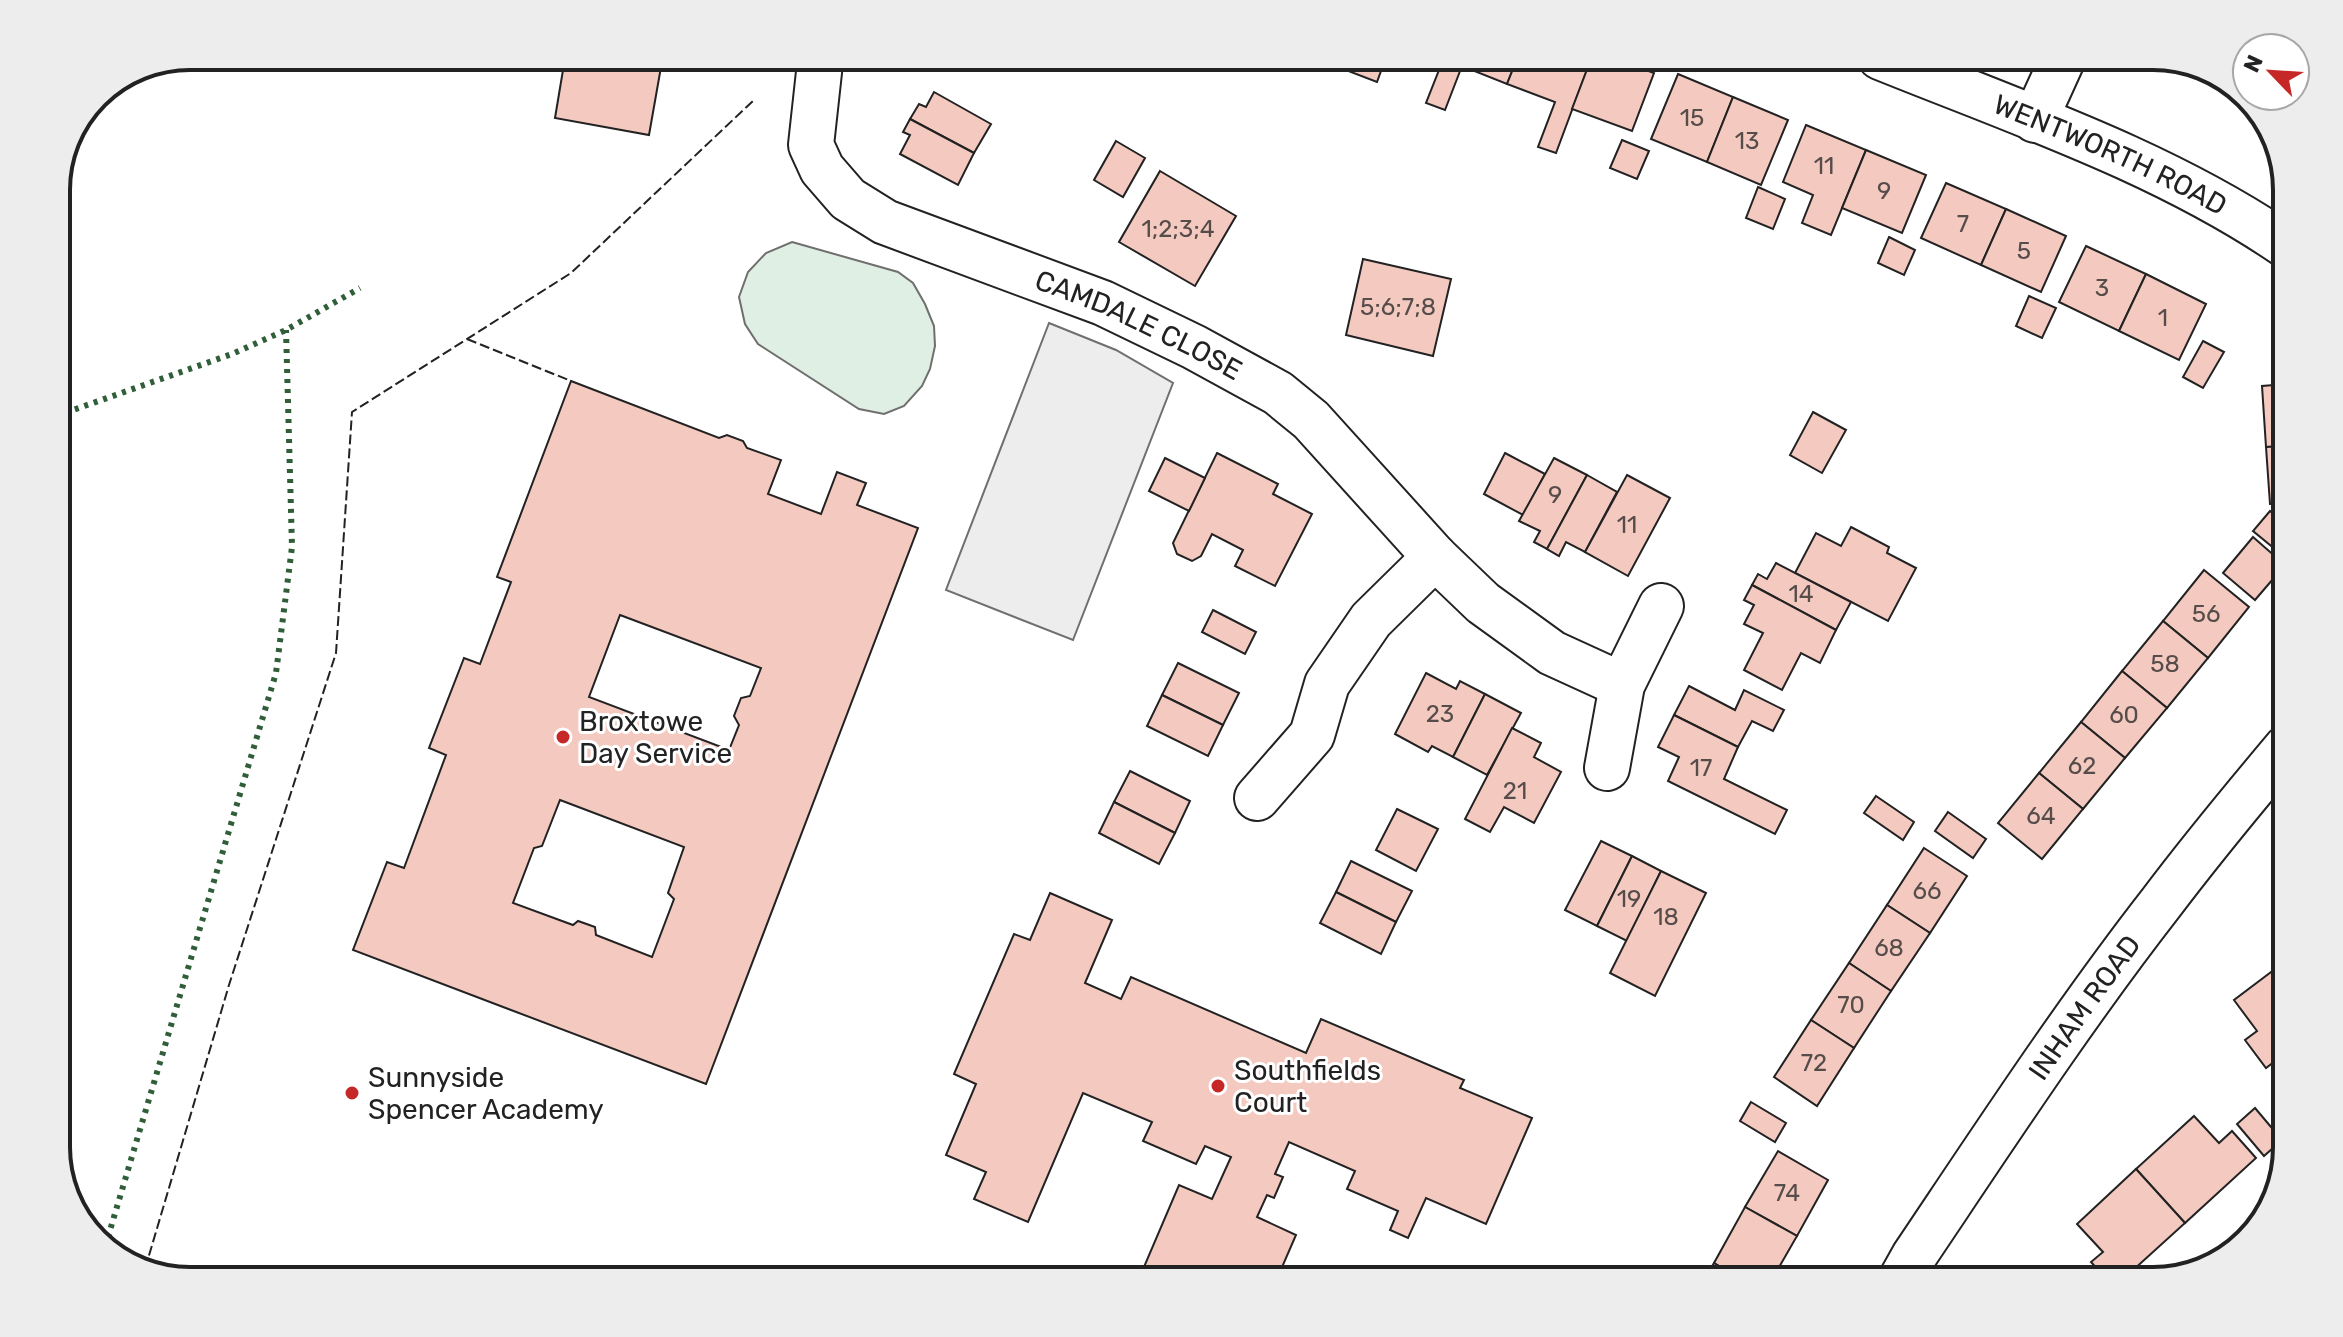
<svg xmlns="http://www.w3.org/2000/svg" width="2343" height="1337" font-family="Rubik,sans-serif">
  <rect width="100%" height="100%" fill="#fff"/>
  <polygon fill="#e0efe3" stroke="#6f6f6f" stroke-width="2" points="792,242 898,272 913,283 925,304 934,326 935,346 930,369 922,386 904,406 884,414 859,409 758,344 745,324 739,297 748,272 766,253"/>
  <polygon fill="#ededed" stroke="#6f6f6f" stroke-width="2" points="1049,323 1116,350 1173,383 1073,640 946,590"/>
  <g fill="#f3c9c0" stroke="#222" stroke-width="2" fill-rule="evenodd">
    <polygon points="1517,59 1507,84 1462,66 1445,110 1426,103 1443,60"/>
    <polygon points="1517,59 1591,59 1556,153 1538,147 1555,102 1507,84"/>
    <polygon points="1591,59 1616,59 1654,73 1632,131 1572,109"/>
    <polygon points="1347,60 1385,60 1377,82 1343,69"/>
    <polygon points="564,64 639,64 661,67 649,135 555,118"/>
    <polygon points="1678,74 1733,97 1707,162 1651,139"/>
    <polygon points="2219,74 2220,74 2250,103 2239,106 2237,94 2225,93"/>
    <polygon points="934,92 991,124 974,153 910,119 919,104 926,107"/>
    <polygon points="1733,97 1788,120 1761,185 1707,162"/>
    <polygon points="910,119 974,153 958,185 900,154 910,135 903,132"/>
    <polygon points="1806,125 1866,150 1831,235 1802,223 1813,195 1783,182"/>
    <polygon points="1622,140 1649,151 1637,179 1610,168"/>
    <polygon points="1116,141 1145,158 1123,197 1094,180"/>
    <polygon points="1866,150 1926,175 1902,233 1842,208"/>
    <polygon points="1160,171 1236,216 1195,286 1119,242"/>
    <polygon points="1946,183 2006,209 1981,265 1921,238"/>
    <polygon points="1758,187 1785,199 1773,229 1746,218"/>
    <polygon points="2006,209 2066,236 2041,292 1981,265"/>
    <polygon points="1889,237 1915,250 1904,275 1878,263"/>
    <polygon points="2086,246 2146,274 2119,331 2059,302"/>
    <polygon points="1363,259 1451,279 1433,356 1346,335"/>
    <polygon points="2146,274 2206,304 2179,360 2119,331"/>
    <polygon points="2029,296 2056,308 2042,338 2016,326"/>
    <polygon points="2203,341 2224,352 2203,388 2183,377"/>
    <path d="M571,381L719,438L727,435L743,441L747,448L781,460L768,494L821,514L837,472L866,483L857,505L918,528L706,1084L353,950L387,862L404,868L446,755L429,748L464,658L480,664L511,582L497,577ZM620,615L761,668L750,696L741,698L734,716L739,725L729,750L589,697ZM560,800L684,847L668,893L674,899L652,957L596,935L595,927L578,921L573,925L513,903L534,848L542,846Z"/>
    <polygon points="2287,384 2287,446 2266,447 2262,386"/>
    <polygon points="1813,412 1846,430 1822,473 1790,455"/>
    <polygon points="2287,446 2287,503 2270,504 2266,447"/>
    <polygon points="1217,453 1278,484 1273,494 1312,514 1275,586 1235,566 1243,550 1212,534 1201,556 1192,561 1177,554 1173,543"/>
    <polygon points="1505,453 1545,474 1523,515 1484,494"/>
    <polygon points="1165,458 1205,478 1189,511 1149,491"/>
    <polygon points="1554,458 1587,475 1547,549 1534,542 1540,531 1519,521"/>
    <polygon points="1587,475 1617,492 1585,552 1566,542 1559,556 1547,549"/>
    <polygon points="1627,475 1670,498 1628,576 1585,552"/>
    <polygon points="2270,511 2287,526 2287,559 2253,531"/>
    <polygon points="1851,527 1889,547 1887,553 1916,568 1888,621 1795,573 1816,533 1841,546"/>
    <polygon points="2253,537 2285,565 2255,600 2223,573"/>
    <polygon points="1776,563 1851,602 1836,630 1752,585 1758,574 1767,579"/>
    <polygon points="2204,570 2249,607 2208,658 2163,621"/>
    <polygon points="1752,585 1836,630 1820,663 1801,653 1782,690 1744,670 1763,633 1744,624 1754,605 1744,600"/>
    <polygon points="1213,610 1256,632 1245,654 1202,632"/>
    <polygon points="2163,621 2208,658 2167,708 2122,671"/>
    <polygon points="1178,663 1239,693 1223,725 1162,695"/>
    <polygon points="2122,671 2167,708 2125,758 2081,722"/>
    <polygon points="1426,673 1456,689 1460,681 1485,694 1453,757 1432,746 1428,752 1395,734"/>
    <polygon points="1689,686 1735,710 1744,690 1784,710 1773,731 1752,721 1738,747 1674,715"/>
    <polygon points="1485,694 1521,713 1487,775 1453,757"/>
    <polygon points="1162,695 1223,725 1208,756 1147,726"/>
    <polygon points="1674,715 1738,747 1724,779 1787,810 1775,834 1668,781 1679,757 1658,747"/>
    <polygon points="2081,722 2125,758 2083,809 2039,773"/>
    <polygon points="1512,728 1541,743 1534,757 1561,772 1534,823 1504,807 1490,832 1465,819"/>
    <polygon points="1130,771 1190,801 1175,833 1114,802"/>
    <polygon points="2039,773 2083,809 2042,859 1998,823"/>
    <polygon points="1876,796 1914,822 1903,840 1864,813"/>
    <polygon points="1114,802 1175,833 1159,864 1099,833"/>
    <polygon points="1397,809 1438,829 1416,871 1376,850"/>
    <polygon points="1948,812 1986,839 1973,858 1935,831"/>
    <polygon points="1601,841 1632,856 1597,926 1565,910"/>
    <polygon points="1924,848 1967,876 1930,933 1887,905"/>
    <polygon points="1632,856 1661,871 1627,941 1597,926"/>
    <polygon points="1351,861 1412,891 1396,922 1336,892"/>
    <polygon points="1661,871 1706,893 1655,996 1610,973"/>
    <polygon points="1336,892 1396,922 1381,954 1320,923"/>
    <polygon points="1050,893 1112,920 1085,983 1121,999 1131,977 1306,1053 1321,1019 1464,1080 1460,1088 1532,1118 1486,1224 1426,1198 1408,1238 1390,1230 1398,1211 1347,1189 1355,1171 1289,1142 1275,1174 1283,1177 1274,1198 1267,1195 1257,1217 1296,1235 1276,1281 1138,1281 1179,1185 1212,1199 1231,1157 1205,1146 1196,1164 1143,1141 1152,1122 1083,1093 1028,1222 974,1199 986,1172 946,1155 976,1084 954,1074 1014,934 1030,940"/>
    <polygon points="1887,905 1930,933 1891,991 1849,963"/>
    <polygon points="2287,960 2287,1052 2266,1068 2245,1040 2257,1031 2234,1000"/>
    <polygon points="1849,963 1891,991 1854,1048 1811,1020"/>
    <polygon points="1811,1020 1854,1048 1817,1106 1774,1077"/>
    <polygon points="1751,1102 1786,1123 1775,1142 1740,1121"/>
    <polygon points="2255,1108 2282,1140 2264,1156 2237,1124"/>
    <polygon points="2194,1116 2219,1143 2232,1131 2256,1158 2185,1223 2136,1169"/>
    <polygon points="1778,1151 1828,1180 1797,1236 1745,1207"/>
    <polygon points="2136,1169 2185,1223 2121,1281 2108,1281 2091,1262 2103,1252 2077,1224"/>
    <polygon points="1745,1207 1797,1236 1771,1281 1744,1281 1714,1263"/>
    <polygon points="1714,1263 1744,1281 1703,1281"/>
  </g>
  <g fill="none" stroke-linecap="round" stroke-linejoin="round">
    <defs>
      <g id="minor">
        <path id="s1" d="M1880,57C2016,112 2165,162 2287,246"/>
        <path id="s2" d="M820,63L811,145L822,169L848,199L885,222L1103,303L1194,347L1278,393L1311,420L1435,557L1483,603L1552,653L1622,685"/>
        <polyline points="2035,120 2064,56"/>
        <polyline points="1607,768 1622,685 1661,606"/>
        <polyline points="1257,798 1312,735 1327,684 1371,620 1435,557"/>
      </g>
      <g id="tertiary">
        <path id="s3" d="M1900,1281L1914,1256C1994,1137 2073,1016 2161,903C2201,850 2244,798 2287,747"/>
      </g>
    </defs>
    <use href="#minor" stroke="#222" stroke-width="48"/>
    <use href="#tertiary" stroke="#222" stroke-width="48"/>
    <use href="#minor" stroke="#fff" stroke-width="44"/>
    <use href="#tertiary" stroke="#fff" stroke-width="44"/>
    <g stroke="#2f5e38" stroke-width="6" stroke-dasharray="4 6" stroke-linecap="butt">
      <polyline points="56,416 232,354 286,330 360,288"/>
      <polyline points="105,1247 276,673 292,547 286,330"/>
    </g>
    <g stroke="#222" stroke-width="2" stroke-dasharray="10 4" stroke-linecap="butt">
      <polyline points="467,339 571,381"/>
      <polyline points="145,1269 229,985 336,653 352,412 571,273 755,99"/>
    </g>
  </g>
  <g fill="#c62828" stroke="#fff" stroke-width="3">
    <circle cx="563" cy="737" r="8"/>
    <circle cx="1218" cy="1086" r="8"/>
    <circle cx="352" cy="1093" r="8"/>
  </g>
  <g text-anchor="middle" stroke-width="6" stroke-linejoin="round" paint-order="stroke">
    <g font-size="24" fill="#564c4a">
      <text x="1692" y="126">15</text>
      <text x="1747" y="149">13</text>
      <text x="1824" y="174">11</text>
      <text x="1884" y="199">9</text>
      <text x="1963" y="232">7</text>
      <text x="1178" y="237">1;2;3;4</text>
      <text x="2024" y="259">5</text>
      <text x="2102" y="296">3</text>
      <text x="1398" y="315">5;6;7;8</text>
      <text x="2163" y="326">1</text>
      <text x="1555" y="503">9</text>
      <text x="1627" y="533">11</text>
      <text x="1801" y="602">14</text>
      <text x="2206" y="622">56</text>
      <text x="2165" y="672">58</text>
      <text x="1440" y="722">23</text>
      <text x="2124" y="723">60</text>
      <text x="2082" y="774">62</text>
      <text x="1701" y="776">17</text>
      <text x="1515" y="799">21</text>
      <text x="2041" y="824">64</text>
      <text x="1927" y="899">66</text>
      <text x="1629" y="907">19</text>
      <text x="1666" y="925">18</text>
      <text x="1889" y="956">68</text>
      <text x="1851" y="1013">70</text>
      <text x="1814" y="1071">72</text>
      <text x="1787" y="1201">74</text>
    </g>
    <g font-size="28" fill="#222" stroke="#fff">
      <text dy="10" stroke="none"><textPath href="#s1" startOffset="250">WENTWORTH ROAD</textPath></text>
      <text dy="10" stroke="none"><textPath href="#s2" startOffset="466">CAMDALE CLOSE</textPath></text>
      <text dy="10" stroke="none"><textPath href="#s3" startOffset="330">INHAM ROAD</textPath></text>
    </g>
    <g font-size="28" fill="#222" stroke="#fff" text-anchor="start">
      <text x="579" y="731">Broxtowe<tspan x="579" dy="32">Day Service</tspan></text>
      <text x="1234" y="1080">Southfields<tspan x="1234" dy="32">Court</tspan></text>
      <text x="368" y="1087">Sunnyside<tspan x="368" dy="32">Spencer Academy</tspan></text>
    </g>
  </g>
  <path d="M0 0H2343V1337H0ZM190 70H2153A120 120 0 0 1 2273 190V1147A120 120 0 0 1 2153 1267H190A120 120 0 0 1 70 1147V190A120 120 0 0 1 190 70Z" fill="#ededed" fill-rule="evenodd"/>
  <path fill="none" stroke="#222" stroke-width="4" d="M190 70H2153A120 120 0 0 1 2273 190V1147A120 120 0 0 1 2153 1267H190A120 120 0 0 1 70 1147V190A120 120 0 0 1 190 70Z"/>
  <g transform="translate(2271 72) rotate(295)"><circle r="38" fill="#ffffff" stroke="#a7a7a7" stroke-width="2"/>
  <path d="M0-6L14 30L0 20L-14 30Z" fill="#c62828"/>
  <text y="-12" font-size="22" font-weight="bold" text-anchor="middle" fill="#222222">N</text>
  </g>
</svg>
